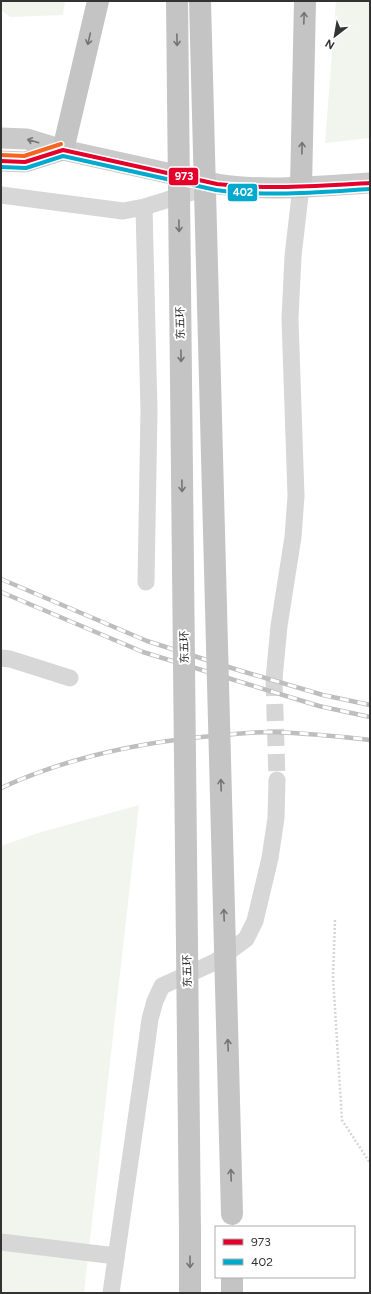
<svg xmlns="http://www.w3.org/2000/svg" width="371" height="1294" font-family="Figtree,'Noto Sans SC',sans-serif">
  <rect width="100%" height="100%" fill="#fff"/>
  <g fill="#f1f5ed">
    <polygon points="1,1 65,1 63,15 10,17 1,10"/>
    <polygon points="336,1 370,1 370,138 325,143"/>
    <polygon points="139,805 84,1293 1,1293 1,846 38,833"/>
  </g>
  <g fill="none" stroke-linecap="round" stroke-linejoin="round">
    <polyline stroke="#d6d6d6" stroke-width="17" stroke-dasharray="17 8" stroke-linecap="butt" points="274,679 277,780"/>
    <polyline stroke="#d6d6d6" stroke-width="2.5" stroke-dasharray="2 2" stroke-linecap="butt" points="335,920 333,977 342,1120 370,1163"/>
    <g stroke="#d7d7d7" stroke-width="17">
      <polyline points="1,195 123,211 144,207 215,185"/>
      <polyline points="144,207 149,411 146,582"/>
      <polyline points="1,658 10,659 70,678"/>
      <polyline points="274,679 279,626 293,537 296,496 290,319 293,256 301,187"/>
      <polyline points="1,1242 116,1256"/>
      <polyline points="111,1293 143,1071 150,1019 155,1001 162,986 215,962 246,939 255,921 270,858 276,818 277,780"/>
    </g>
    <g stroke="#cacaca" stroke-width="21">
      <path d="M1,138L27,139L63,150L217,184C268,192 319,186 370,183"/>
      <polyline points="1,161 25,162 63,150"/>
    </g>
    <g stroke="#c4c4c4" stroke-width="22">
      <polyline points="63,150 98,1"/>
      <polyline points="301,187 305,1"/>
      <polyline points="232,1277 232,1293"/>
      <polyline points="190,1293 190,1231"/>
    </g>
    <defs>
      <g id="rail">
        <polyline points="1,579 147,641 238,670 323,695 370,705"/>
        <polyline points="1,592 143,652 319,706 370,717"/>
        <path d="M1,788C66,758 142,742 212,736C232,734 251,732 270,732C304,733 337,736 370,740"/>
      </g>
    </defs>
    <use href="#rail" stroke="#bebebe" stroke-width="4.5"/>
    <use href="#rail" stroke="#fff" stroke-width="3" stroke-dasharray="9" stroke-linecap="butt"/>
    <g stroke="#c4c4c4" stroke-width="22">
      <polyline points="177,1 190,1231"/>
      <polyline points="200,1 232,1214"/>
    </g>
    <defs>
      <path id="bus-1" d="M1,161L25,162L63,150L217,184C268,190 319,186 370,183"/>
      <path id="bus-2" d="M1,167L26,168L63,156L216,190C267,197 318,192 370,189"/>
      <polyline id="bus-3" points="1,155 24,156 61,144"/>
    </defs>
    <use href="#bus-1" stroke="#fff" stroke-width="7"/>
    <use href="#bus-2" stroke="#fff" stroke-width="7"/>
    <use href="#bus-3" stroke="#fff" stroke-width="7"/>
    <use href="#bus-1" stroke="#e4002b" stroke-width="4"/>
    <use href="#bus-2" stroke="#00a9ce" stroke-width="4"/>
    <use href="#bus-3" stroke="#f26522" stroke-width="4"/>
  </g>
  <defs><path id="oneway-shaft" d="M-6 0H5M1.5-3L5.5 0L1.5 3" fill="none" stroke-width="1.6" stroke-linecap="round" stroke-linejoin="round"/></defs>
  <g stroke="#747474">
    <use href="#oneway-shaft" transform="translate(304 18) rotate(-88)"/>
    <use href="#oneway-shaft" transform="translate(89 39) rotate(103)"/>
    <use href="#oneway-shaft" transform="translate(177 40) rotate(89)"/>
    <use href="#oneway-shaft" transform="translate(302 148) rotate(-89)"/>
    <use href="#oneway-shaft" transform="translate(179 226) rotate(89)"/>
    <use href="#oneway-shaft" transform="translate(181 356) rotate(89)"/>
    <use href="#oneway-shaft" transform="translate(182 486) rotate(89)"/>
    <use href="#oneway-shaft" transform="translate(221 785) rotate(-92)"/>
    <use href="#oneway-shaft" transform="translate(224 915) rotate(-92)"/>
    <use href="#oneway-shaft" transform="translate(228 1045) rotate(-92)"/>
    <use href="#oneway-shaft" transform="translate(231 1175) rotate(-92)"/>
    <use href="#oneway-shaft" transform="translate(190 1262) rotate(90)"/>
  </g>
  <use stroke="#777" href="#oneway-shaft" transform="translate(33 141) rotate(-164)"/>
  <g text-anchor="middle" stroke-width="4" stroke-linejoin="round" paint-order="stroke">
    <g font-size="11" fill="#333" stroke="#fff">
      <text transform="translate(180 323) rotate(-91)" y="4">东五环</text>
      <text transform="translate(184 647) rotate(-91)" y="4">东五环</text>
      <text transform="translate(187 971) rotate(-91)" y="4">东五环</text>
    </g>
  </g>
  <g stroke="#fff" stroke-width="1.5">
    <rect x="168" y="167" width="31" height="19" rx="4" fill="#e4002b"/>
    <rect x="227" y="183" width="31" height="19" rx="4" fill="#00a9ce"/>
  </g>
  <g font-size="11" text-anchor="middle" font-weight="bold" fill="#fff">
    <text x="184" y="180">973</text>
    <text x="243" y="196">402</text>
  </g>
  <rect width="371" height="1294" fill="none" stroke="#333333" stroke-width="4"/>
  <rect x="215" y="1226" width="140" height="52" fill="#ffffff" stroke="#adadad"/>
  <rect x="223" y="1239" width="20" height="6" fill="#e4002b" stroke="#adadad"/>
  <text x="251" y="1246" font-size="12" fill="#333333">973</text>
  <rect x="223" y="1259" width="20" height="6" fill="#00a9ce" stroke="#adadad"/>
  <text x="251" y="1266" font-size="12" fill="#333333">402</text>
  <g transform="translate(335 36) rotate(211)" stroke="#ffffff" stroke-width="3" paint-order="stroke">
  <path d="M0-3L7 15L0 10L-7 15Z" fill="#333333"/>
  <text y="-6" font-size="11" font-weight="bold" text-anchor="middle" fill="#333333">N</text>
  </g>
</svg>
